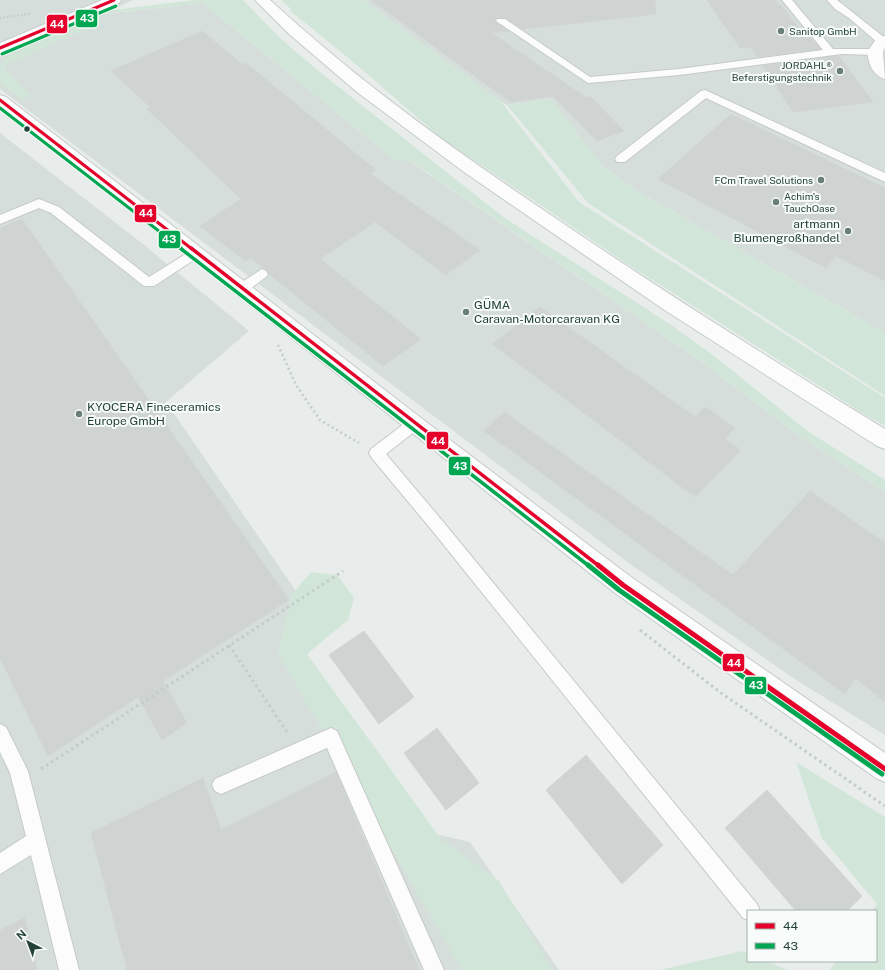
<svg xmlns="http://www.w3.org/2000/svg" width="885" height="970" font-family="'Public Sans',sans-serif">
  <rect width="100%" height="100%" fill="#e8edeb"/>
  <g fill="#d6dedb">
    <polygon points="0,0 133,0 104,14 203,3 396,161 410,161 702,362 798,435 885,492 885,735 793,678 630,564 0,89"/>
    <polygon points="363,0 885,0 885,333 634,189 603,167 551,99 507,105 501,102"/>
    <polygon points="0,133 143,244 249,331 166,402 311,613 291,626 382,821 470,842 559,970 0,970"/>
  </g>
  <g fill="#d1e6d8">
    <polygon points="194,0 243,0 279,37 321,73 506,219 670,324 722,362 806,430 885,480 885,492 798,435 702,362 411,161 396,161 203,3 101,14 113,10"/>
    <polygon points="281,0 363,0 501,102 579,202 885,398 885,426 859,411 632,267 441,138 352,61 289,10 291,9"/>
    <path d="M91,19L98,24L3,66L30,96L22,100L0,83C0,77 0,69 1,64C9,46 72,27 91,19Z"/>
    <polygon points="551,99 603,167 634,189 885,333 885,396 588,203 507,105"/>
    <polygon points="311,572 337,575 354,598 348,620 307,654 441,839 499,881 552,970 462,970 278,654 291,595"/>
    <polygon points="796,762 885,817 885,970 830,970 836,961 876,961 876,911 872,911 877,904 822,838"/>
    <polygon points="742,951 748,954 748,961 766,961 788,970 660,970"/>
  </g>
  <g fill="#cfd4d2" stroke="#d1d6d4">
    <polygon points="371,0 655,0 656,14 523,29 506,18 497,18 495,20 508,31 492,33 587,98 591,97 624,131 597,141 553,96 510,102"/>
    <polygon points="707,0 774,0 778,5 781,5 801,31 805,31 820,49 757,57 750,47 740,48"/>
    <polygon points="202,31 243,65 246,63 376,170 370,174 480,250 446,275 375,222 320,259 421,339 383,366 269,274 267,270 250,258 246,261 200,226 241,199 147,109 150,107 111,71"/>
    <polygon points="839,56 873,102 793,112 763,66"/>
    <polygon points="731,114 885,188 885,281 836,256 826,268 658,179"/>
    <polygon points="22,219 289,600 163,681 187,723 162,740 138,697 48,756 0,658 0,228"/>
    <polygon points="540,307 695,417 705,407 735,428 725,439 741,450 695,497 492,344"/>
    <polygon points="504,412 733,575 810,491 885,543 885,702 855,678 845,694 484,431"/>
    <polygon points="364,631 414,697 379,724 329,655"/>
    <polygon points="437,728 479,783 446,810 404,753"/>
    <polygon points="586,755 663,845 622,884 546,790"/>
    <polygon points="336,772 419,970 127,970 91,833 203,778 221,830"/>
    <polygon points="767,790 862,896 847,911 796,911 725,828"/>
    <polygon points="25,918 37,970 0,970 0,930"/>
  </g>
  <g fill="none" stroke-linecap="round" stroke-linejoin="round">
    <defs>
      <g id="lane">
        <polygon points="782,0 792,0 833,49 875,49 880,52 875,55 842,54 679,75 588,83 496,21 497,19 505,19 590,77 679,69 823,50"/>
        <polygon points="827,0 837,0 885,38 885,43 878,43 849,18 835,9"/>
        <polygon points="705,90 885,173 885,182 706,98 625,162 617,162 615,159 617,156 701,91"/>
        <polygon points="39,199 59,207 149,277 192,250 200,250 202,253 200,256 154,286 144,286 51,213 39,208 0,224 0,215"/>
        <polygon points="262,269 266,271 268,274 266,277 246,292 236,292 235,289 236,286"/>
        <polygon points="414,418 419,420 421,424 419,428 386,454 445,524 757,904 760,911 748,911 748,920 743,918 435,534 371,457 369,453 371,449 409,420"/>
        <polygon points="0,724 6,727 28,771 79,970 59,970 31,855 0,874 0,853 26,836 10,773 0,752"/>
        <polygon points="331,728 337,731 444,970 424,970 327,748 221,794 215,791 212,785 215,779"/>
      </g>
      <g id="street">
        <polygon points="102,0 121,0 119,3 0,53 0,43"/>
        <path d="M885,36V48L883,52L885,79C872,75 869,64 867,52L877,38Z"/>
        <polygon points="0,95 6,97 421,418 631,577 885,753 885,782 876,778 615,593 0,108"/>
      </g>
      <path id="secondary" d="M255,0H270C361,84 461,155 564,224C669,295 776,363 885,429V449L877,446L663,309L464,172L357,92L289,34Z"/>
    </defs>
    <use href="#lane" stroke="#c5cac8" stroke-width="2"/>
    <use href="#street" stroke="#c5cac8" stroke-width="2"/>
    <use href="#secondary" stroke="#c3cbc8" stroke-width="2"/>
    <polyline stroke="#c3ccca" stroke-width="2" stroke-dasharray="1.5 2" stroke-linecap="butt" points="0,18 30,14"/>
    <polyline stroke="#c3ccca" stroke-width="2.5" stroke-dasharray="2 3" stroke-linecap="butt" points="278,345 296,385 320,420 359,443"/>
    <g stroke="#c3ccca" stroke-width="3" stroke-dasharray="2.5 3.5" stroke-linecap="butt">
      <polyline points="640,630 721,693 885,806"/>
      <polyline points="229,645 287,732"/>
      <polyline points="41,769 343,571"/>
    </g>
    <use href="#lane" fill="#fcfcfc" fill-rule="evenodd"/>
    <use href="#street" fill="#fcfcfc" fill-rule="evenodd"/>
    <use href="#secondary" fill="#fcfcfc" fill-rule="evenodd"/>
    <defs>
      <g id="bus-1-far2">
        <polyline points="0,48 114,0"/>
        <polyline points="0,100 192,249"/>
      </g>
      <polyline id="bus-1-far1" points="191,248 599,566"/>
      <polyline id="bus-1" points="598,565 623,585 885,769"/>
      <g id="bus-2-far2">
        <polyline points="2,54 116,6"/>
        <polyline points="0,108 182,249"/>
      </g>
      <polyline id="bus-2-far1" points="180,248 589,566"/>
      <polyline id="bus-2" points="588,565 619,590 882,774"/>
    </defs>
    <use href="#bus-1-far2" stroke="#f7fbf9" stroke-width="5"/>
    <use href="#bus-1-far1" stroke="#f7fbf9" stroke-width="6"/>
    <use href="#bus-1" stroke="#f7fbf9" stroke-width="8"/>
    <use href="#bus-2-far2" stroke="#f7fbf9" stroke-width="5"/>
    <use href="#bus-2-far1" stroke="#f7fbf9" stroke-width="6"/>
    <use href="#bus-2" stroke="#f7fbf9" stroke-width="8"/>
    <use href="#bus-1-far2" stroke="#e4002b" stroke-width="3"/>
    <use href="#bus-1-far1" stroke="#e4002b" stroke-width="3.5"/>
    <use href="#bus-1" stroke="#e4002b" stroke-width="5"/>
    <use href="#bus-2-far2" stroke="#00a651" stroke-width="3"/>
    <use href="#bus-2-far1" stroke="#00a651" stroke-width="3.5"/>
    <use href="#bus-2" stroke="#00a651" stroke-width="5"/>
  </g>
  <g fill="#697e78" stroke="#f7fbf9" stroke-width="1.5">
    <circle cx="781" cy="31" r="4"/>
    <circle cx="840" cy="71" r="4"/>
    <circle cx="821" cy="180" r="4"/>
    <circle cx="776" cy="202" r="4"/>
    <circle cx="848" cy="231" r="4"/>
    <circle cx="466" cy="312" r="4"/>
    <circle cx="79" cy="414" r="4"/>
  </g>
  <circle fill="#24423a" stroke="#f7fbf9" stroke-width="1.5" cx="27" cy="129" r="3.5"/>
  <g text-anchor="middle" stroke-width="4" stroke-linejoin="round" paint-order="stroke">
    <g font-size="10" fill="#24423a" stroke="#f7fbf9" text-anchor="start">
      <text x="789" y="35">Sanitop GmbH</text>
      <text x="832" y="69" text-anchor="end">JORDAHL®<tspan x="832" dy="12">Beferstigungstechnik</tspan></text>
      <text x="813" y="184" text-anchor="end">FCm Travel Solutions</text>
      <text x="784" y="200">Achim's<tspan x="784" dy="12">TauchOase</tspan></text>
    </g>
    <g font-size="12" fill="#24423a" stroke="#f7fbf9" text-anchor="start">
      <text x="840" y="228" text-anchor="end">artmann<tspan x="840" dy="14">Blumengroßhandel</tspan></text>
      <text x="474" y="309">GÜMA<tspan x="474" dy="14">Caravan-Motorcaravan KG</tspan></text>
      <text x="87" y="411">KYOCERA Fineceramics<tspan x="87" dy="14">Europe GmbH</tspan></text>
    </g>
  </g>
  <g stroke="#f7fbf9" stroke-width="1.5">
    <rect x="75" y="9" width="23" height="19" rx="4" fill="#00a651"/>
    <rect x="46" y="14" width="22" height="20" rx="4" fill="#e4002b"/>
    <rect x="134" y="204" width="23" height="19" rx="4" fill="#e4002b"/>
    <rect x="158" y="230" width="23" height="19" rx="4" fill="#00a651"/>
    <rect x="426" y="431" width="23" height="19" rx="4" fill="#e4002b"/>
    <rect x="448" y="456" width="23" height="20" rx="4" fill="#00a651"/>
    <rect x="722" y="653" width="23" height="19" rx="4" fill="#e4002b"/>
    <rect x="744" y="676" width="23" height="19" rx="4" fill="#00a651"/>
  </g>
  <g font-size="11" text-anchor="middle" font-weight="bold" fill="#fff">
    <text x="87" y="22">43</text>
    <text x="57" y="28">44</text>
    <text x="146" y="217">44</text>
    <text x="169" y="243">43</text>
    <text x="438" y="445">44</text>
    <text x="460" y="470">43</text>
    <text x="734" y="667">44</text>
    <text x="756" y="689">43</text>
  </g>
  <rect x="747" y="910" width="130" height="52" fill="#f7fbf9" stroke="#a3b1ad"/>
  <rect x="755" y="923" width="20" height="6" fill="#e4002b" stroke="#a3b1ad"/>
  <text x="783" y="930" font-size="12" fill="#24423a">44</text>
  <rect x="755" y="943" width="20" height="6" fill="#00a651" stroke="#a3b1ad"/>
  <text x="783" y="950" font-size="12" fill="#24423a">43</text>
  <g transform="translate(28 942) rotate(318)" stroke="#f7fbf9" stroke-width="3" paint-order="stroke">
  <path d="M0-3L7 15L0 10L-7 15Z" fill="#24423a"/>
  <text y="-6" font-size="11" font-weight="bold" text-anchor="middle" fill="#24423a">N</text>
  </g>
</svg>
